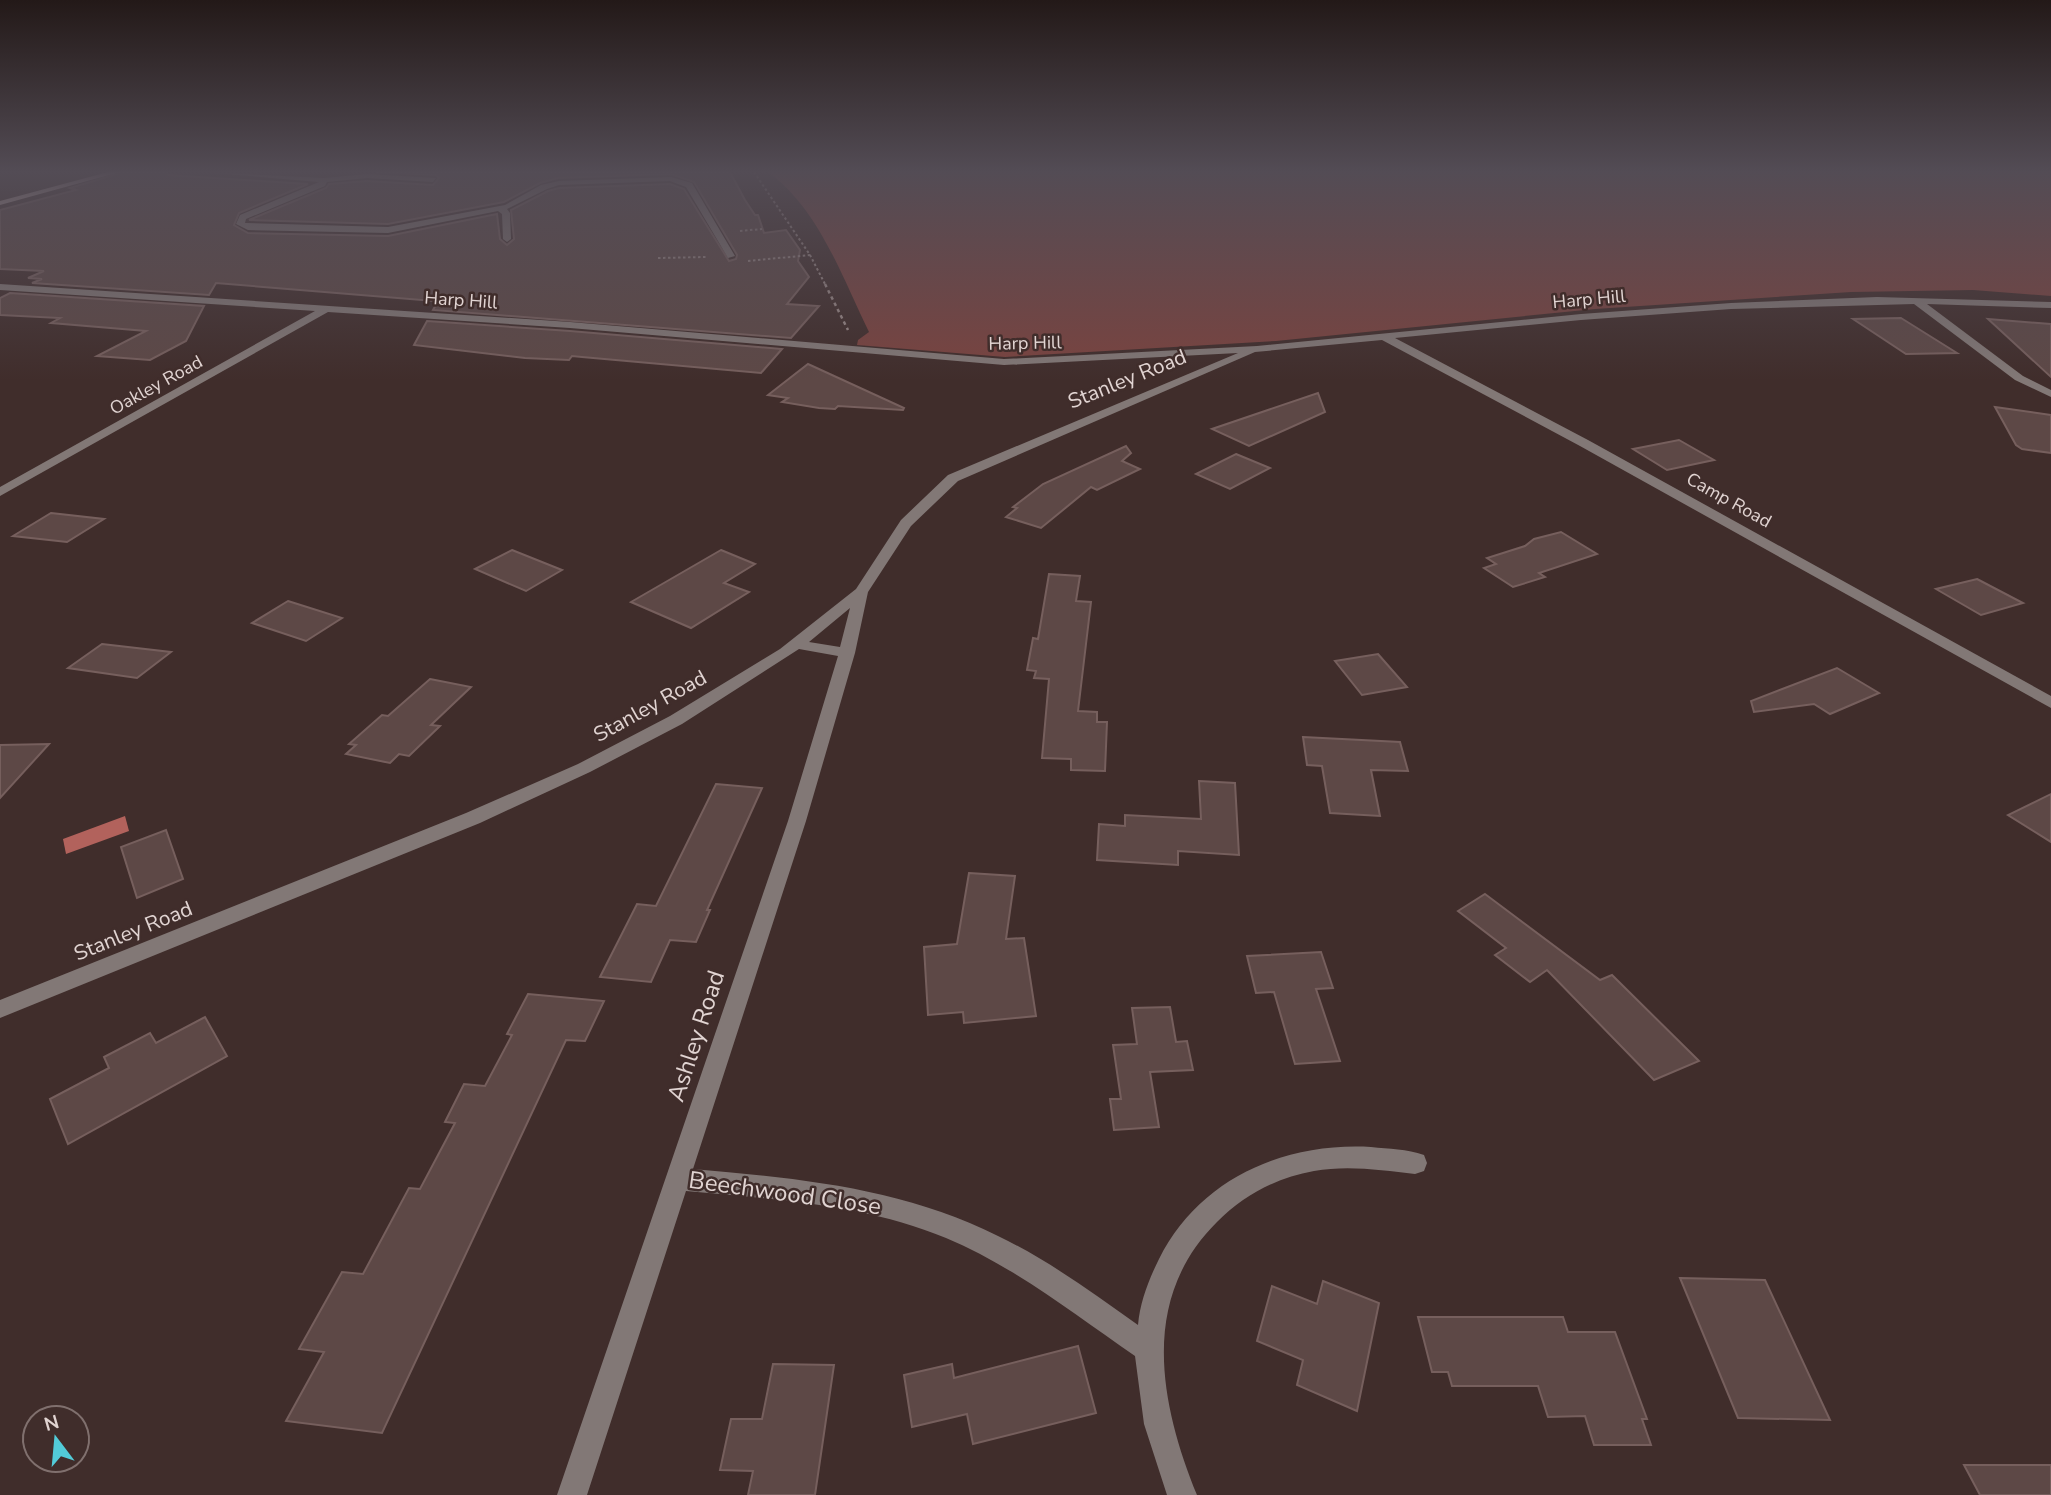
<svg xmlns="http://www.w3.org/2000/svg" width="2051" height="1495" font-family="'Nunito Sans',sans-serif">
  <rect width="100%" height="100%" fill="#402d2b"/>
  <path fill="#7a433f" d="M768,172H2051V296L1973,290L1851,292L1595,309L1276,341L1005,357L857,345L858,340L869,332C842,277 819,209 768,172Z"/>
  <polygon fill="#b2625c" points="125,816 129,831 66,854 63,839"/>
  <g fill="#5d4846" stroke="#765f5d" stroke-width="2">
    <polygon points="123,172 167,172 168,175 308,184 239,213 234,225 248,233 388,236 497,214 500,239 507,245 514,239 511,210 548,191 559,188 670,184 684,189 729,261 736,259 737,255 694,182 671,174 558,178 540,183 504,202 388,224 249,220 326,188 329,184 367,181 433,185 439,178 436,175 377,172 730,172 745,200 755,215 758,215 764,233 786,230 800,250 798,261 809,277 787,304 819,306 791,338 433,310 441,296 434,301 216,283 209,295 32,283 42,279 28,278 44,271 0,269 0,210 76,190 70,188"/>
    <polygon points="10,293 204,306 186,341 150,360 97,356 146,331 51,323 60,318 0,315 0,298"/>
    <polygon points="1901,318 1957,353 1906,354 1853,319"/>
    <polygon points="1988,319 2051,324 2051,377"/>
    <polygon points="427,321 570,331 782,349 761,373 582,357 572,356 569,360 525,358 414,345"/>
    <polygon points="808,364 904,408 903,410 838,406 835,409 819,408 782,402 788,398 768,395"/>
    <polygon points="1318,393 1325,412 1249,446 1212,429"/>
    <polygon points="1995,407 2051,415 2051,453 2022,449 2016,445"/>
    <polygon points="1679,440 1714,460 1667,470 1633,449"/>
    <polygon points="1126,446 1131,453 1122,461 1140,469 1097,490 1091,487 1041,528 1006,517 1017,508 1013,507 1043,484"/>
    <polygon points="1236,454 1270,468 1230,489 1196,474"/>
    <polygon points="51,513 104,519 67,542 13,536"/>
    <polygon points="1561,532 1597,554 1539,573 1545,577 1513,587 1484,568 1496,564 1487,558 1525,546 1534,539"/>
    <polygon points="512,550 562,570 526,591 475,569"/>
    <polygon points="721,550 755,564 724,583 749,592 691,628 631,602"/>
    <polygon points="1049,574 1080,576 1076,601 1091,602 1078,711 1097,712 1097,722 1107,722 1105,771 1071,770 1071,759 1042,758 1049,679 1034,678 1036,671 1027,670 1033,638 1038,639"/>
    <polygon points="1977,579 2023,603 1981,615 1936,589"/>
    <polygon points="288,601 342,618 306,641 252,623"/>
    <polygon points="102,644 171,652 137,678 68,668"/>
    <polygon points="1378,654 1407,687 1362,695 1335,661"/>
    <polygon points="1837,668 1879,693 1830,714 1814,704 1754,712 1751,701"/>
    <polygon points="430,679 471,687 431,725 440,726 409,756 399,754 390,763 346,754 356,745 349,744 382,715 388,716"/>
    <polygon points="1303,737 1400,742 1408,771 1371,770 1380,816 1330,813 1322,766 1307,765"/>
    <polygon points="49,744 0,798 0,745"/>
    <polygon points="1199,781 1235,783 1239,855 1178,851 1178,865 1097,860 1099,824 1125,826 1125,815 1201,819"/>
    <polygon points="716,784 762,788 707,910 710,910 696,942 670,940 651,982 600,977 637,904 656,906"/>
    <polygon points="2051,794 2051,842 2008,815"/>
    <polygon points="166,830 183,879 137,898 121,847"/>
    <polygon points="969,873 1015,876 1006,939 1024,938 1036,1016 964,1023 963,1012 928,1015 924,947 957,944"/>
    <polygon points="1485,894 1600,980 1612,975 1699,1061 1654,1080 1547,970 1530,982 1495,955 1506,948 1458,911"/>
    <polygon points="1321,952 1333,988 1316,989 1340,1061 1295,1064 1274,992 1256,993 1247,956"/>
    <polygon points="528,994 604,1001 585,1041 566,1040 382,1433 286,1421 324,1352 299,1349 342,1272 363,1274 409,1188 420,1189 455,1123 445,1122 464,1084 485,1086 512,1035 507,1034"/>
    <polygon points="1170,1007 1176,1042 1187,1041 1193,1070 1150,1072 1159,1127 1114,1130 1110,1099 1121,1099 1113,1045 1137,1044 1132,1008"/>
    <polygon points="205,1017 227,1056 68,1144 50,1099 109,1068 104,1057 150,1033 156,1043"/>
    <polygon points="1680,1278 1765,1280 1830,1420 1738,1418"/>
    <polygon points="1323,1281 1379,1303 1357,1411 1297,1385 1303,1360 1257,1341 1272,1286 1317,1304"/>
    <polygon points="1418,1317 1563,1317 1568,1332 1615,1332 1647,1419 1642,1419 1651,1445 1594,1445 1585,1416 1548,1417 1538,1386 1452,1386 1448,1372 1432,1372"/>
    <polygon points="1078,1346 1096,1413 973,1444 967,1414 912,1427 904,1375 952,1364 954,1378"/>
    <polygon points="773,1364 834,1365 815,1495 748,1495 753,1471 720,1470 731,1419 762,1419"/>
    <polygon points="1964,1465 2051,1465 2051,1495 1980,1495"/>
  </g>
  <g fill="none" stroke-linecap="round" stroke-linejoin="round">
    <g stroke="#998987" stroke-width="2" stroke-dasharray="2.5 2.5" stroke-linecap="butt">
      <polyline points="754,172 810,255 826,286"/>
      <polyline points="740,231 762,229"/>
      <polyline points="658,258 706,257"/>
      <polyline points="748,261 810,255"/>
    </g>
    <polyline stroke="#998987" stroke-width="2.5" stroke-dasharray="3.5 3.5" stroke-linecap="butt" points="825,284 848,330"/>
    <g fill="#827876" fill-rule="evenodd">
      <polygon points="203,172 324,178 367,174 436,178 433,182 367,178 327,182 325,186 246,219 245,223 388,227 505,205 541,185 559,181 671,177 692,183 735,256 728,258 686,187 670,181 559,185 547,189 507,209 510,213 511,239 507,242 503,239 502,214 498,211 388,233 248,230 236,224 240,215 319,182"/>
      <path d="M0,284L570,322L1004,359L1257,346L1581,314L1731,303L1877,297L2051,302V308L1927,304L2023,376L2051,390V397L2015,380L1914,304L1731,309L1581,320L1395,338L1588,440L2051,696V708L1580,446L1382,340L1255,352L958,481L911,526L868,592L855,653L806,821L693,1169C798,1178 903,1188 998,1236C1048,1260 1093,1293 1138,1325C1140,1302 1149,1279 1159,1259C1199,1179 1284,1142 1371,1147C1389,1149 1407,1149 1424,1155L1427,1163L1424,1171L1415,1174C1382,1170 1347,1165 1314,1171C1276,1178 1244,1195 1217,1222C1139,1299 1160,1404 1197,1495H1167L1144,1424L1135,1356C1074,1314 1015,1267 946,1238C865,1204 773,1199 686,1191L587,1495H557L788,821L838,656L799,649L682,724L590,772L480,823L0,1018V1000L466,813L578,764L670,716L780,649L856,589L901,520L948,475L1238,353L1004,365L570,328L328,312L0,496V487L315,311L0,290ZM850,608L840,647L809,642Z"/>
    </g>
    <polygon fill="#d2bcba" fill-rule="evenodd" points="108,172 120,172 0,205 0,201"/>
  </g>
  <linearGradient id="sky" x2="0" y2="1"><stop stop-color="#231918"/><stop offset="0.45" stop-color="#534c55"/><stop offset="1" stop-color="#534c55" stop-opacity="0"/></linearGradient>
  <rect width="2051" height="381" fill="url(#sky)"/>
  <g text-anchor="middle" stroke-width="5" stroke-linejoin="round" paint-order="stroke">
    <g font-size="18" fill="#e1d4d2" stroke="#402d2b">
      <text transform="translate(1589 299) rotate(-5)" y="6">Harp Hill</text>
      <text transform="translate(461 300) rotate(4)" y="6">Harp Hill</text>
      <text transform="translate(1025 343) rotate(-1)" y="6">Harp Hill</text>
      <text transform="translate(156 385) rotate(-29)" y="6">Oakley Road</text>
      <text transform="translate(1729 500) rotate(29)" y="6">Camp Road</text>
    </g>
    <g font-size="21" fill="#e1d4d2" stroke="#402d2b">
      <text transform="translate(1127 379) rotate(-22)" y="7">Stanley Road</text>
      <text transform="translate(650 706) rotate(-29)" y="7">Stanley Road</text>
      <text transform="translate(133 931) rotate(-22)" y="7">Stanley Road</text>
    </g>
    <g font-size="24" fill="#e1d4d2" stroke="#402d2b">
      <text transform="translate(696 1036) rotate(-72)" y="8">Ashley Road</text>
      <text transform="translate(785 1193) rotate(8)" y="8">Beechwood Close</text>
    </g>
  </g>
  <g transform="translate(56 1439) rotate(344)"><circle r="33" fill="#402d2b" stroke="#80706e" stroke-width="2"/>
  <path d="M0-5L12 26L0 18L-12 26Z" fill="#52cbd8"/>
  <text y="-10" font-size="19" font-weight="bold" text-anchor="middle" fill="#e1d4d2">N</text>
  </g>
</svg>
